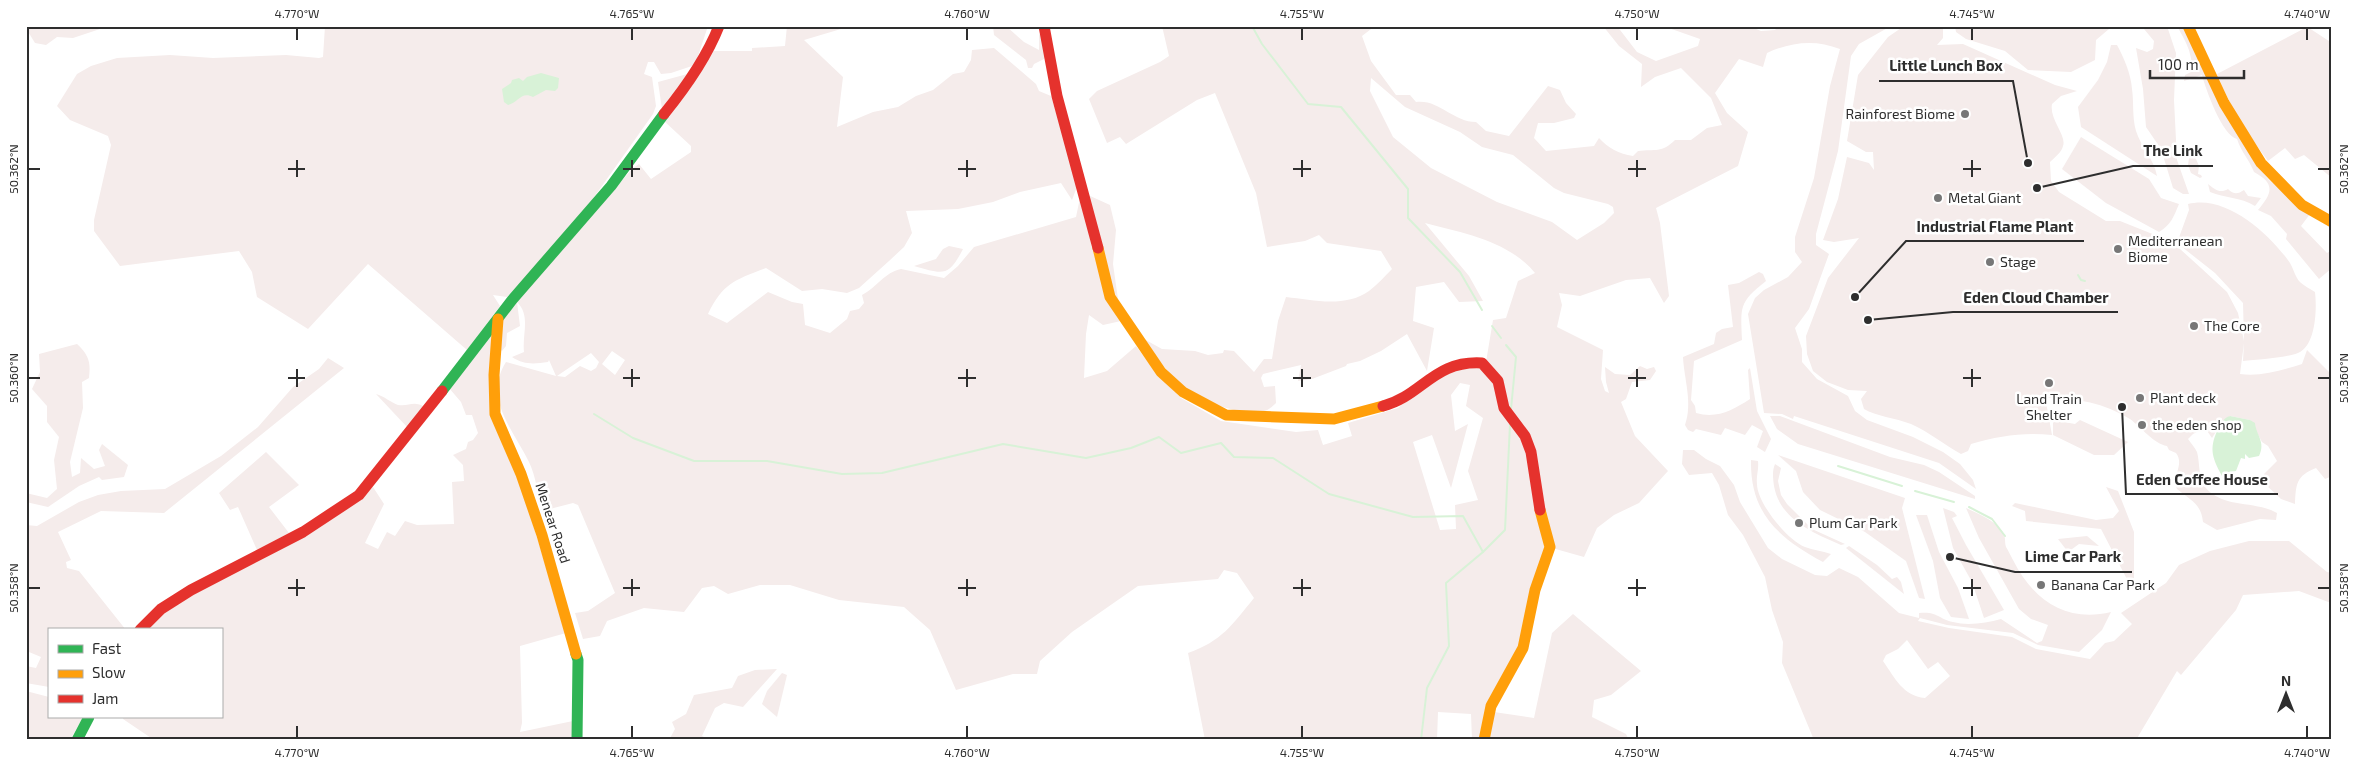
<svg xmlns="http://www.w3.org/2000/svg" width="2358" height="766" font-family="'Exo 2',sans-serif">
  <rect width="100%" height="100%" fill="#fff"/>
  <g fill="#f5eceb" fill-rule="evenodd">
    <polygon points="27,26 109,26 73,38 57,37 46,45 35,43 27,30"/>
    <polygon points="325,26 708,26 695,65 671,73 661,74 654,62 648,62 644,74 652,77 656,106 653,114 570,231 507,297 493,295 500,306 467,350 368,264 308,329 257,297 252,272 239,251 120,266 94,231 94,220 111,145 108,136 70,120 57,106 77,74 91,66 117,58 170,55 213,58 286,55 319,58 323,57"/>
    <path d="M787,26H851L804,40L843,77L837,127L873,112L898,107L916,96L933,90L953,74L964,72L971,60L972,50L994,48L1036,84L1039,91L1051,96L1078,184L1072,200L1061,183L1020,192L993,202L958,209L906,211L912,233L904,247L889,261L859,288L847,293L822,289L802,291L766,268C735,280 723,283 708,314L727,323L768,292L792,302L803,304L805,325L830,333L847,319L850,311L859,309L864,303L862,295C876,288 885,272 901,269L944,278L958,266L974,247L1076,217L1081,193L1092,248L1097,254L1121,321L1103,325L1089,315L1086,334L1084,378L1107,371L1136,346L1157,374L1181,398L1221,421L1296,432L1318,430L1323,445L1352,436L1348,423L1398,408L1439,375L1461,367L1485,368L1493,320L1506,318L1518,281L1535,273C1509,241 1463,233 1425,223L1469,276L1483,301L1459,302L1444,282L1416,287L1413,321L1434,328L1427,371L1407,334L1381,351L1360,361L1347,364L1346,366L1312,379L1298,381L1301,365L1263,374L1261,378L1264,387L1275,386L1276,403C1273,406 1268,411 1263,411C1239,416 1203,402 1184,387C1167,373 1156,356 1144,339L1162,349L1195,351L1208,355L1223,353L1224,350L1234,351L1254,372L1264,359H1272L1278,321L1286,297C1313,300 1345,308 1369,291C1377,285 1385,276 1392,269L1381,251L1327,243L1319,235L1305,241L1267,247L1256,193L1215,93L1197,100L1126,144L1120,137L1107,143L1089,99L1097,91L1160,62L1169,56L1162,26H1375L1362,36L1371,61L1396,95H1410L1416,102C1439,99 1453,122 1476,122L1486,131L1509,136L1548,86L1560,90L1566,103L1576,114L1574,118L1554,123H1538L1534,138L1546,151L1594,146L1599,138C1608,148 1619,154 1633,156L1638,151C1655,149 1662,153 1675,140H1691L1707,128L1722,125L1711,98L1681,68L1655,77L1641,87L1642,64L1619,46L1603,26H1617L1637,52L1656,61L1698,46L1700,39L1663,26H1749L1761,31L1775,30L1779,26H1891L1859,44L1851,56L1838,151L1816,234V245L1829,254L1809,309L1795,328L1802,349V362L1817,379L1848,396L1855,411L1867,420L1913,437L1943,452L1960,464L1973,480L1976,489L1939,463L1794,416L1793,419L1782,414L1764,413L1748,314L1755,298L1764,290L1788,277L1802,262L1795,252V237L1814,178L1830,86L1840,49C1815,39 1791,42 1767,53L1763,67L1739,59L1715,93L1727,113L1748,132L1738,166L1656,208L1660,223L1669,296L1664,303L1650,278L1626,280L1580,296L1559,293L1562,305L1557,327L1603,350L1601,379L1605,391L1609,393L1606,382L1605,367L1615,374L1630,375L1640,366L1647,369L1654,367L1656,371L1650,380L1632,382L1626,399L1621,402L1635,436L1668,471L1639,503L1614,515L1597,528L1584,557L1545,546L1518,648L1479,740H1472L1471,714L1438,712L1437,740H1205L1188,653C1222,641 1232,625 1254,598L1237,573L1224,570L1218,579L1138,586L1072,632L1040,661L1037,674H1013L956,690L930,630L904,607L839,600L790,585H760L728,594L714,586L702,588L684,612L644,608L607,621L600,636L583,639L575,613L588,611L615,593L578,505L573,503L542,511C538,496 536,476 529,462C513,429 483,399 506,362L556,376L549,360L548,362C534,364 524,365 512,357L524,352C522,334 531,316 517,302L520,326L507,333L506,346L502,351L500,349L501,325L508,310L632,169L639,164L651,179L691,152V146L664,121L712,51H752V48L785,46ZM1371,78L1405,107L1460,132L1482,147L1513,155L1554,188L1564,193L1608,204L1613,207L1614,213L1604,223L1577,240L1552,222L1497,202L1431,168L1393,137L1370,91ZM612,351L625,360L615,375L602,364ZM591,353L599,362L596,368L591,371L580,366L565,377L557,376ZM1460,383L1470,385L1466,406L1483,418L1468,471L1478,500L1455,505L1456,529L1440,530L1413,442L1432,435L1451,488L1468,424L1455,431L1451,395Z"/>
    <polygon points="993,26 1006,26 1024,42 1039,50 1039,35 1041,32 1047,54 1044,59 1034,64 1032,68 1028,68 1026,60 994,35"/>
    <path d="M1904,26H1943V38L1937,45L1963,44L2055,85L2077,91L2061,96L2052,104C2049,119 2067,136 2063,146C2062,152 2054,158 2050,162L2051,181L2059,192L2106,221H2120L2160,237L2180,249L2201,268L2227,292L2238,313L2244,341L2243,303L2215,273L2177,243L2189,210L2188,204C2226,194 2270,234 2290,263C2293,268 2294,273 2297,278C2300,284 2309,288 2315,292C2317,309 2316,346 2298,353C2284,358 2259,359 2243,361L2244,343L2240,374C2260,377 2283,370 2302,364L2307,350L2332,375V476L2325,479L2316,468C2296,476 2296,484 2295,504L2281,499L2265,484L2264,474L2277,461L2268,446L2262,442L2250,420L2230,416L2222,422L2212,438L2205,428L2193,434L2188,439C2191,443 2195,448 2197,452C2200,462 2198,478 2205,487C2223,509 2254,500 2277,513L2276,520L2260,519L2217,530L2203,522C2201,503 2190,500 2177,489C2171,476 2185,465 2176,453L2169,450L2167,446C2154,444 2141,427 2130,419C2104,403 2077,398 2048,398L2046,402L2052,435C2023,432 1999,436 1971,444L1968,451L1961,454C1945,445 1929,432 1911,424C1895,418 1876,416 1864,409L1861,399L1867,391L1848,390L1827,382L1813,371L1807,354L1806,336L1828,278L1859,238L1834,242L1823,240L1838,199L1847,157L1869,163L1874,170L1873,152H1866L1847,141L1858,75L1888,37Z"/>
    <polygon points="1955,26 2167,26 2176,53 2174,100 2177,160 2189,194 2183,194 2173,188 2161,149 2146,127 2143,89 2136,48 2147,52 2153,49 2154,41 2144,29 2109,29 2096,40 2095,60 2071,72 2028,70 2005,51 1966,39 1956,32"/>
    <path d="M2177,26H2183L2258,167L2269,180L2310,214L2301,226L2327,253L2332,250V268L2319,279L2286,239L2287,234L2271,216L2258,210C2272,193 2276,184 2254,172C2249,159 2241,152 2237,139C2222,135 2206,90 2202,75L2184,81L2185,75L2193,71C2190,48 2188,46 2177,26Z"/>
    <path d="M2305,28H2309L2332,43V178L2304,155L2295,159L2285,148L2268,161C2247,133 2230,107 2217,74Z"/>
    <path d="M2111,45H2117C2124,58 2131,74 2132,89C2134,103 2132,117 2136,131C2141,147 2154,159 2157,176L2081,127L2078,107L2098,80L2107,62Z"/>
    <polygon points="691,73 662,109 658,82"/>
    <path d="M2081,137L2149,179L2161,198L2179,204C2174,216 2171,225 2159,232L2106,203L2062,169Z"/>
    <polygon points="2190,151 2193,152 2199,166 2198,174 2201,175 2202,177 2200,178 2191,173 2188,165"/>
    <path d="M2208,184C2214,189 2220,194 2228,189C2234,195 2238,194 2244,190L2248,196L2261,198L2255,206C2240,197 2225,198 2210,192Z"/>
    <polygon points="1088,195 1110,205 1116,230 1113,264 1119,306 1112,296"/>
    <path d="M949,246L963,249C948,278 943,274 914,266L936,259L943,249Z"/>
    <path d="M1759,272L1763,274L1766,281C1738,303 1741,307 1742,340L1694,361L1691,400L1695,406L1696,413C1717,419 1733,410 1750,399L1748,370L1750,368L1757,411L1771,439L1765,452L1757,447L1763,431L1752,425L1745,435L1725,428L1721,435L1696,429L1693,432L1688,430L1685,425C1693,403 1684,379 1683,357L1714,344L1716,333L1722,329L1733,327L1728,285L1739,283Z"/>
    <polygon points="491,333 492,415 518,475 566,633 520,646 522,723 520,732 573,721 572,740 154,740 123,719 123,717 221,717 221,630 145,630 156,618 222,577 373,487 384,504 365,543 378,549 387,532 395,536 405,521 417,525 454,524 452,482 464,481 463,465 453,455 466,449 468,442 473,440 478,433 472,415 466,415 461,402 449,388"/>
    <path d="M77,344C89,355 91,363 89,378L82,382L83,408L70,462L72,477L80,473L81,458L94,469L105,466L99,450L102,444L128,465L124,477L102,480L99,477L79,486L48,507L26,502V493L47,498L57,489L54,460L59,437L47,422V406L32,389L40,372L39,354Z"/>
    <polygon points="328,358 344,368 164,513 101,511 58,532 71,560 66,562 67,568 79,571 126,630 49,630 49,687 26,683 26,666 36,668 41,657 29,652 26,659 26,525 37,526 79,502 98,495 121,491 165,489 221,456 258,427 293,387 319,369"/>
    <path d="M376,394C384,396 390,402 398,405C409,407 413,400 425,407L408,428Z"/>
    <polygon points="1770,416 1780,416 1890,457 1924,465 1939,472 1975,496 1975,499 1798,444 1777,429"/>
    <polygon points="2053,420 2075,424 2080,420 2128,442 2114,455 2094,455 2053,435"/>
    <path d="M1683,450H1694L1706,459L1720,466L1734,485L1740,502L1768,548L1782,559L1815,575L1827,576L1839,568L1858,577L1899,613L1919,618V613C1937,611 1937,618 1953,622C1968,626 1986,623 2001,619L2037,643L2042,641L2048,625L2031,619L2019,609L1979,538L1966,508C1979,514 1992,519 2001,530C2007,537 2004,541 2006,547C2008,550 2011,556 2013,560C2033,600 2066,623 2111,612L2102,630L2079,652L2038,645L2013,633L1947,625L1920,618L1918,621L1949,628L2012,637L2036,649L2090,659L2105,643L2114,641L2132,624L2121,613L2166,583L2179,565L2210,551L2249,541H2289L2327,572L2332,573V607L2331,603L2299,591L2243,595L2236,610L2181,675L2177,671L2136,740H1814L1782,663L1783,642L1772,610L1765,577L1743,535L1728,515L1719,485L1712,473L1689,475L1682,464ZM1907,640L1928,669L1938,662L1950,676L1925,698C1903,696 1895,678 1883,661L1886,655L1898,649Z"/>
    <polygon points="266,452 299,485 269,507 289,533 257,550 238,507 230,510 219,493"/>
    <polygon points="1778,455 1905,498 1902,508 1925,599 1919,598 1906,561 1865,532 1820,510 1803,492 1796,471"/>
    <path d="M1751,460L1758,461C1759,470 1756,476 1757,484C1757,503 1788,541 1805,547C1813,550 1822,551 1831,554L1823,562C1779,538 1750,514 1751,460Z"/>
    <path d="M1775,464L1781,468L1778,481L1781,495L1787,504L1812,529L1845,544L1841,545C1814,533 1780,520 1774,486C1773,478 1772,471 1775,464Z"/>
    <polygon points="2106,487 2118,491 2134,532 2134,581 2138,586 2132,589 2101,529 2026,521 2025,511 2012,506 2015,503 2096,520 2113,518 2119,511"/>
    <polygon points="1943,508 1954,512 1957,516 1952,518 1966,545 2004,610 1984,618 1972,582 1953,548"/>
    <polygon points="1916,515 1927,515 1939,552 1958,588 1969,619 1951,617 1940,598 1933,561"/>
    <polygon points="2087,536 2099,546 2079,544 2068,552 2058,539"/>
    <polygon points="1849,546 1877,565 1892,579 1897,577 1901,582 1904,594 1846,548"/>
    <polygon points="1573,614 1641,671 1611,695 1594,700 1592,717 1626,734 1629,740 1489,740 1494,712 1534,718 1552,633"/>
    <polygon points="777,669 743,707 724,703 715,708 702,736 710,740 669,740 675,729 672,722 686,714 694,695 732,688 738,676 755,670"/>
    <polygon points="782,673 787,675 777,717 762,704 767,691"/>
    <polygon points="26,691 49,697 49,717 83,717 70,740 26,740"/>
  </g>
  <g fill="#d8f2d7">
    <path d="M541,73L559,78L558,88L555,91L546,90L533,97C521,91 518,103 508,105L504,102L502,89L511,83L512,80L519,78L523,81L527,77Z"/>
    <path d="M2230,416L2250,420L2255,423C2256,435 2266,442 2259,456L2249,458L2245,454V459L2241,458L2236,471L2225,473L2222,476C2211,456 2209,447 2219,427C2222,422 2224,418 2230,416Z"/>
  </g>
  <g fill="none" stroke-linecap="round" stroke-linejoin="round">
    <g stroke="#d8f2d7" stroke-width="2">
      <polyline points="1252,26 1262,44 1308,104 1341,107 1408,189 1408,218 1460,272 1482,310"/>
      <polyline points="2078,275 2081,280 2085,281"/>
      <polyline points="1492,326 1501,338"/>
      <polyline points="1506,345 1516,357 1511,409"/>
      <polyline points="594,414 633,438 694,461 767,461 842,474 882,473 1003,444 1086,458 1131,448 1159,437 1181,453 1221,443 1234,457 1273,458 1329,494 1413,517 1463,516 1483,552"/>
      <polyline points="1838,466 1902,486"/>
      <polyline points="1915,491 1954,502"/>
      <polyline points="1969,507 1992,519 2005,536"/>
      <polyline points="1421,740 1427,688 1449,646 1446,583 1483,552 1505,530 1510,424"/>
    </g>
    <g stroke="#30b455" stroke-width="11">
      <polyline points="442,391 512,300 611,186 664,114"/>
      <polyline points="576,654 578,660 577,740"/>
      <polyline points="77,740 89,717"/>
    </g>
    <g stroke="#ff9f0a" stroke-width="11">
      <polyline points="2188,26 2224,103 2261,163 2302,205 2332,222"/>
      <polyline points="1098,248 1110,297 1161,372 1183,392 1226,415 1334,419 1383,406"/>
      <polyline points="498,319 494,375 495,414 521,474 542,535 576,654"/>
      <polyline points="1484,740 1491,706 1523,648 1535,590 1550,547 1540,510"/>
    </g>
    <g stroke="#e5322d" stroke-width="11">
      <polyline points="1044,26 1057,96 1098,248"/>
      <path d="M664,114C686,87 706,59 719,26"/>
      <path d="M1383,406C1422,396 1434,360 1482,363L1498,381L1504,408L1525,436L1531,452L1540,510"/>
      <polyline points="140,630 161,609 191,590 303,532 359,495 442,391"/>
    </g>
  </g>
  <path fill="none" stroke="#2e2e2e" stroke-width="2" d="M297,28V40M632,28V40M967,28V40M1302,28V40M1637,28V40M1972,28V40M2307,28V40M297,160V177M632,160V177M967,160V177M1302,160V177M1637,160V177M1972,160V177M28,169H40M288,169H305M623,169H640M958,169H976M1293,169H1311M1628,169H1646M1963,169H1981M2318,169H2330M297,369V387M632,369V387M967,369V387M1302,369V387M1637,369V387M1972,369V387M28,378H40M288,378H305M623,378H640M958,378H976M1293,378H1311M1628,378H1646M1963,378H1981M2318,378H2330M297,579V596M632,579V596M967,579V596M1302,579V596M1637,579V596M1972,579V596M28,588H40M288,588H305M623,588H640M958,588H976M1293,588H1311M1628,588H1646M1963,588H1981M2318,588H2330M297,726V738M632,726V738M967,726V738M1302,726V738M1637,726V738M1972,726V738M2307,726V738"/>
  <g fill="#777" stroke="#fff" stroke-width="2">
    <circle cx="1965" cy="114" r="5"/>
    <circle cx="1938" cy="198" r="5"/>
    <circle cx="2118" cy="249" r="5"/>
    <circle cx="1990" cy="262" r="5"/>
    <circle cx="2194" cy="326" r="5"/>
    <circle cx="2049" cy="383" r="5"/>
    <circle cx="2140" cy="398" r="5"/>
    <circle cx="2142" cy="425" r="5"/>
    <circle cx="1799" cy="523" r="5"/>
    <circle cx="2041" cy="585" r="5"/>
  </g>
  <g text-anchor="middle" stroke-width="5" stroke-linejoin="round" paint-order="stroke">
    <g font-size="14" fill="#2e2e2e" stroke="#fff" text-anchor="start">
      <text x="1955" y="119" text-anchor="end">Rainforest Biome</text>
      <text x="1948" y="203">Metal Giant</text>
      <text x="2128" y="246">Mediterranean<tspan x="2128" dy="16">Biome</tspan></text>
      <text x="2000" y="267">Stage</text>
      <text x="2204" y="331">The Core</text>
      <text x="2150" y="403">Plant deck</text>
      <text x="2049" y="404" text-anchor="middle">Land Train<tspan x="2049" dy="16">Shelter</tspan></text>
      <text x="2152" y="430">the eden shop</text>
      <text x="1809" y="528">Plum Car Park</text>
      <text x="2051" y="590">Banana Car Park</text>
    </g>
    <g font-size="14" fill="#2e2e2e" stroke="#fff">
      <text transform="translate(553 523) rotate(72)" y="5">Menear Road</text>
    </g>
  </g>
  <path fill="none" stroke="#2e2e2e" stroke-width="2" d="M2028 163L2013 81H1879M2037 188L2133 166H2213M1855 297L1906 241H2084M1868 320L1953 312H2118M2122 407L2126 494H2278M1950 557L2015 572H2132"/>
  <g fill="#2e2e2e" stroke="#fff" stroke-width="2">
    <circle cx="2028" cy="163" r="5"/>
    <circle cx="2037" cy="188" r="5"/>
    <circle cx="1855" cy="297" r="5"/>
    <circle cx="1868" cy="320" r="5"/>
    <circle cx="2122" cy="407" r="5"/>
    <circle cx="1950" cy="557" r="5"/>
  </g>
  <g font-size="15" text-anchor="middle" font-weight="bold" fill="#2e2e2e" stroke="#fff" stroke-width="5" stroke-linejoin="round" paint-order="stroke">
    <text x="1946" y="71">Little Lunch Box</text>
    <text x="2173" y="156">The Link</text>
    <text x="1995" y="232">Industrial Flame Plant</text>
    <text x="2036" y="303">Eden Cloud Chamber</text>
    <text x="2202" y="485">Eden Coffee House</text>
    <text x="2073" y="562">Lime Car Park</text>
  </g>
  <rect width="2358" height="766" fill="none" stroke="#ffffff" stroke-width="55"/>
  <rect x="48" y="628" width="175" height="90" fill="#ffffff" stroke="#ababab"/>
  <rect x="58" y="645" width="25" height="8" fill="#30b455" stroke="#ababab"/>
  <text x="92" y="654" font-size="15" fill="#2e2e2e">Fast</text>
  <rect x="58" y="670" width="25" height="8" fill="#ff9f0a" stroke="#ababab"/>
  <text x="92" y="678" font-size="15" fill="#2e2e2e">Slow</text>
  <rect x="58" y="695" width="25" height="8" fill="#e5322d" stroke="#ababab"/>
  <text x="92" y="704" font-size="15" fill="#2e2e2e">Jam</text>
  <g transform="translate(2286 694)" stroke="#ffffff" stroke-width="4" paint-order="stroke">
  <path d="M0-4L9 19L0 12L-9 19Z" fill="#2e2e2e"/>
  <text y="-8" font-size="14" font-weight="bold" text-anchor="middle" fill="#2e2e2e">N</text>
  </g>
  <path d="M2150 70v8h94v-8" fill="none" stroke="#2e2e2e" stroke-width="2.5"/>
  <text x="2158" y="70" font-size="15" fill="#2e2e2e" stroke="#ffffff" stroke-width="4" paint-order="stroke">100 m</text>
  <rect x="28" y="28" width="2302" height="710" fill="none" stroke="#2e2e2e" stroke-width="2"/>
  <g font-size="12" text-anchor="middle" fill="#2e2e2e">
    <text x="297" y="18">4.770°W</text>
    <text x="632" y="18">4.765°W</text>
    <text x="967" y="18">4.760°W</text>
    <text x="1302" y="18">4.755°W</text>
    <text x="1637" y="18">4.750°W</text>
    <text x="1972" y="18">4.745°W</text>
    <text x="2307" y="18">4.740°W</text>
    <text transform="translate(14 169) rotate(-90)" y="4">50.362°N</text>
    <text transform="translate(2344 169) rotate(-90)" y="4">50.362°N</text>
    <text transform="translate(14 378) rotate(-90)" y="4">50.360°N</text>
    <text transform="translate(2344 378) rotate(-90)" y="4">50.360°N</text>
    <text transform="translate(14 588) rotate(-90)" y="4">50.358°N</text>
    <text transform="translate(2344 588) rotate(-90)" y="4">50.358°N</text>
    <text x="297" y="757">4.770°W</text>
    <text x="632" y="757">4.765°W</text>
    <text x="967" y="757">4.760°W</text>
    <text x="1302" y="757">4.755°W</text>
    <text x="1637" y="757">4.750°W</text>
    <text x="1972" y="757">4.745°W</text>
    <text x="2307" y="757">4.740°W</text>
  </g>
</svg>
